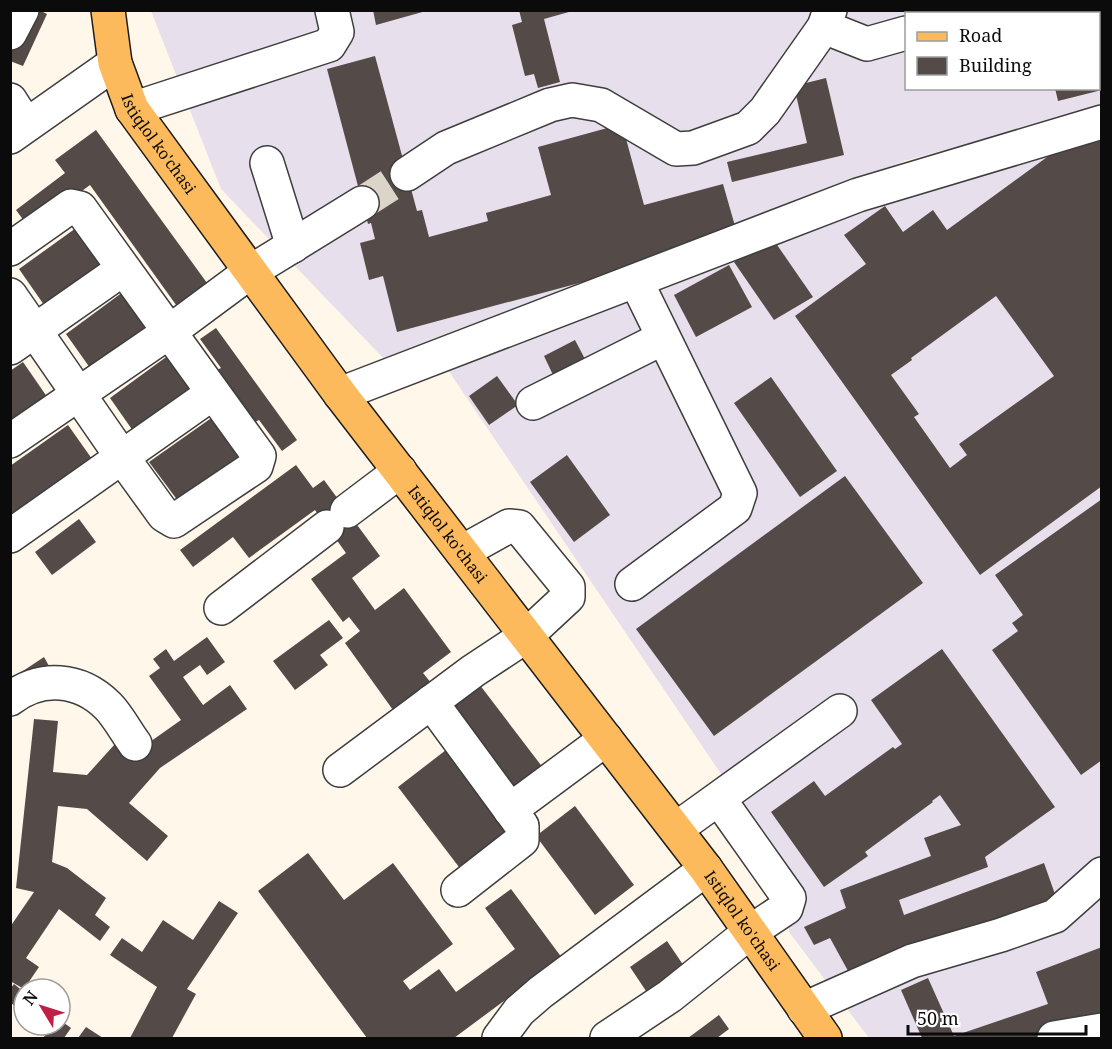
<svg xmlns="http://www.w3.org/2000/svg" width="1112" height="1049" font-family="'Noto Serif',serif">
  <rect width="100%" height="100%" fill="#fff7ea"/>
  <g fill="#e7dfeb" fill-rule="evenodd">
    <path d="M151,11H1101V108L904,161L739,240L387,362L221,189ZM906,14H1098V88H906Z"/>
    <polygon points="1101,129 1101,1038 869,1038 789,932 788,873 448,370 803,220"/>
  </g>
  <g fill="#544a47" fill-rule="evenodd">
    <polygon points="28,10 39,10 47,14 23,66 10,61 10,50"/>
    <polygon points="373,10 426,10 426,11 376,25"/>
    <polygon points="519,10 576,10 544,19 560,82 538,88 534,74 525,76 512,25 522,22"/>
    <polygon points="1102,16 1102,90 1058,101 1055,88 1098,88 1098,17"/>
    <polygon points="375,56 417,211 422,210 429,237 488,221 486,213 551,195 538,147 622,124 644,205 723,184 739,240 397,332 383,276 369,280 360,243 375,239 371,223 368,224 327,69"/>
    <polygon points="826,78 844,155 732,182 727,162 807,143 794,86"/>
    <polygon points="96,130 215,294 184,316 90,185 30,229 16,210 65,173 55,160"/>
    <path d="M1102,135V486L980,575L795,316L866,264L844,235L885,206L903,232L933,210L947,230L1054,152ZM996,296L1054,376L959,444L967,455L950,468L914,417L919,414L891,375L912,360L911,358Z"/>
    <polygon points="83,223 113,266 49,312 19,269"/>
    <polygon points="773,239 813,297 774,320 734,262 752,250"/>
    <polygon points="729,265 752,307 696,337 674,295"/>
    <polygon points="127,289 157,330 95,375 66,334"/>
    <polygon points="216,328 297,440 282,451 259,420 255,422 217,370 221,368 200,339"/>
    <polygon points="575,340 586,361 554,377 544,356"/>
    <polygon points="173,352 201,391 138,438 110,398"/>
    <polygon points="23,362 52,404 10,433 10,371"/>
    <polygon points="497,376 518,405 489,425 469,396"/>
    <polygon points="771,377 837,471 800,497 734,403"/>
    <polygon points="217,414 247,457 181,505 149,462"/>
    <polygon points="68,425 97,466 10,529 10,466"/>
    <polygon points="567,455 610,515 574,542 530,482"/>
    <polygon points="296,465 313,488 324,480 380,556 352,578 375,610 404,588 451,652 423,673 436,689 398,717 345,643 360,631 349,617 343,622 311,579 346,553 315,510 249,558 233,537 193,567 180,550"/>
    <polygon points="845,476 923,583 714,736 636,629"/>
    <polygon points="1102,499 1102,760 1081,775 992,650 1018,631 1012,623 1023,615 995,575"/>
    <polygon points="79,519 96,542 52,575 35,552"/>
    <polygon points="329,620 343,638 320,655 328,665 295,690 273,661"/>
    <polygon points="207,637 225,662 207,675 200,665 183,677 203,705 230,685 247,709 160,768 129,803 168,836 147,861 87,809 58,806 52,862 67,868 106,898 95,915 110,927 100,941 59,909 26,958 39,967 24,989 10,981 10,927 34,892 16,888 34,719 58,721 53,772 87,775 115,744 147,744 181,720 149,676 160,668 153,659 166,649 174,661"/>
    <polygon points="942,649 1055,807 985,857 988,867 899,900 904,915 1044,863 1056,897 916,948 853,980 830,938 814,945 804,927 846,908 840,890 931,856 924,838 961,825 940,795 932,801 933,802 865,852 868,856 824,887 771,812 814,781 825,796 893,747 895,749 902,744 871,700"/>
    <polygon points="44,657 49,666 29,679 23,671"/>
    <polygon points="473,676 550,777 519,800 443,699"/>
    <polygon points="446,750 510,834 462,871 398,787"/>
    <polygon points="575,806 634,885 595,915 536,836"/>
    <polygon points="308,853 344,900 393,863 453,944 403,981 410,990 439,969 456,992 515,949 485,908 511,889 562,958 454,1038 367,1038 258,891"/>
    <polygon points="219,901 238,913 187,989 196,994 172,1038 130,1038 157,987 110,955 122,938 142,952 163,920 193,940"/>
    <polygon points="667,941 690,975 652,1000 630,967"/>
    <polygon points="1102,947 1102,1016 1034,1038 922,1038 901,990 928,978 954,1036 1048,1004 1036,972"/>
    <polygon points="14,984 24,992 24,1014 10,1002 10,989"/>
    <polygon points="719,1015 729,1029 717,1038 688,1038"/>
    <polygon points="60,1020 71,1028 64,1038 43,1038 47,1033 38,1025 60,1025"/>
    <polygon points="86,1027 103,1038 78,1038"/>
  </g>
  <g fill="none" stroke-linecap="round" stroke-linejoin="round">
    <polyline stroke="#dad4c9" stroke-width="33" stroke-dasharray="33 16" stroke-linecap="butt" points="362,203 407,174"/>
    <defs>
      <g id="minor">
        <polyline points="955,14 962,10"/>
        <polyline points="824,27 867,44 906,33"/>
        <polyline points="10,33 22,10"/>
        <polyline points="10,100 26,125"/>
        <polyline points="132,109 329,45 337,32 332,10"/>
        <polyline points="10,137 115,63"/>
        <polyline points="267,163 293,246"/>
        <polyline points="407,174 446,148 550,105 572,100 601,105 676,149 693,148 748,128 765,111 824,27 830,10"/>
        <polyline points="10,249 71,206 80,208 259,456 256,466 174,521 164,515 122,457 10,536"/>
        <polyline points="10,295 122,457 213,393"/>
        <polyline points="10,348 123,269"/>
        <polyline points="340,394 858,195 1102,122"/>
        <polyline points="533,403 663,338"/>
        <polyline points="10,441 169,332 250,272 362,203"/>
        <polyline points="347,511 400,471"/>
        <polyline points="632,584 735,508 740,493 636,281"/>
        <polyline points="221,608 327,527"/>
        <path d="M10,699C41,675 80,678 108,706C118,716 126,732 135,744"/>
        <polyline points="431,702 522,826 522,840 458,890"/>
        <polyline points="340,770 473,671 526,636 568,597 568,587 519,527 509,526 462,552"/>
        <polyline points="510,810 606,739"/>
        <polyline points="676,829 840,711"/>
        <polyline points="804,1009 912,961 1001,935 1055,916 1102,874"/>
        <polyline points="499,1038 519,1011 541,992 706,869"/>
        <polyline points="607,1038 670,996 750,932 786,908 789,898 719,799"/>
        <polyline points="1054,1038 1102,1030"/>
      </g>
      <g id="major">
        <path id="s1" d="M108,10L115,63L132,109L340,394L706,869L825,1038"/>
      </g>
    </defs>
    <use href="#minor" stroke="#3e3e3e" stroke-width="36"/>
    <use href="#major" stroke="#1c1c1c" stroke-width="36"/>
    <use href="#minor" stroke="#fff" stroke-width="33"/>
    <use href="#major" stroke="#fdba5c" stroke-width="33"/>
  </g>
  <g text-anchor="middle" stroke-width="6" stroke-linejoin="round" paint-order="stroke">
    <g font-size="16" fill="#0b0b0b" stroke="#fff">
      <text dy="6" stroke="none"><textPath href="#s1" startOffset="146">Istiqlol ko'chasi</textPath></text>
      <text dy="6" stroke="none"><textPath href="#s1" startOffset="632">Istiqlol ko'chasi</textPath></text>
      <text dy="6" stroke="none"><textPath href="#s1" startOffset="1118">Istiqlol ko'chasi</textPath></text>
    </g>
  </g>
  <rect width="1112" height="1049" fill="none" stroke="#0b0b0b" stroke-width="24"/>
  <rect x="905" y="12" width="195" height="78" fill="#ffffff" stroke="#9d9d9d" stroke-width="1.5"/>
  <rect x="917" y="32" width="30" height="9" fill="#fdba5c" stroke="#9d9d9d" stroke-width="1.5"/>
  <text x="959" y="42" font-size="18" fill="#0b0b0b">Road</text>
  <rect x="917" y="57" width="30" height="18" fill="#544a47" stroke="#9d9d9d" stroke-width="1.5"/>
  <text x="959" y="72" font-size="18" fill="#0b0b0b">Building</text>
  <g transform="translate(42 1007) rotate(308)"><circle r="28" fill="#ffffff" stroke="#9d9d9d" stroke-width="1.5"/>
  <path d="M0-4.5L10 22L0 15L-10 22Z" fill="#bf2043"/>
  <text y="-9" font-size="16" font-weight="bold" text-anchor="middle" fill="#0b0b0b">N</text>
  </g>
  <path d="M908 1025v9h178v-9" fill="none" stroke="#0b0b0b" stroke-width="3"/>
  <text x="917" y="1025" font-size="18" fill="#0b0b0b" stroke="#ffffff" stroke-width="4.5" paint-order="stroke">50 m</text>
</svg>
